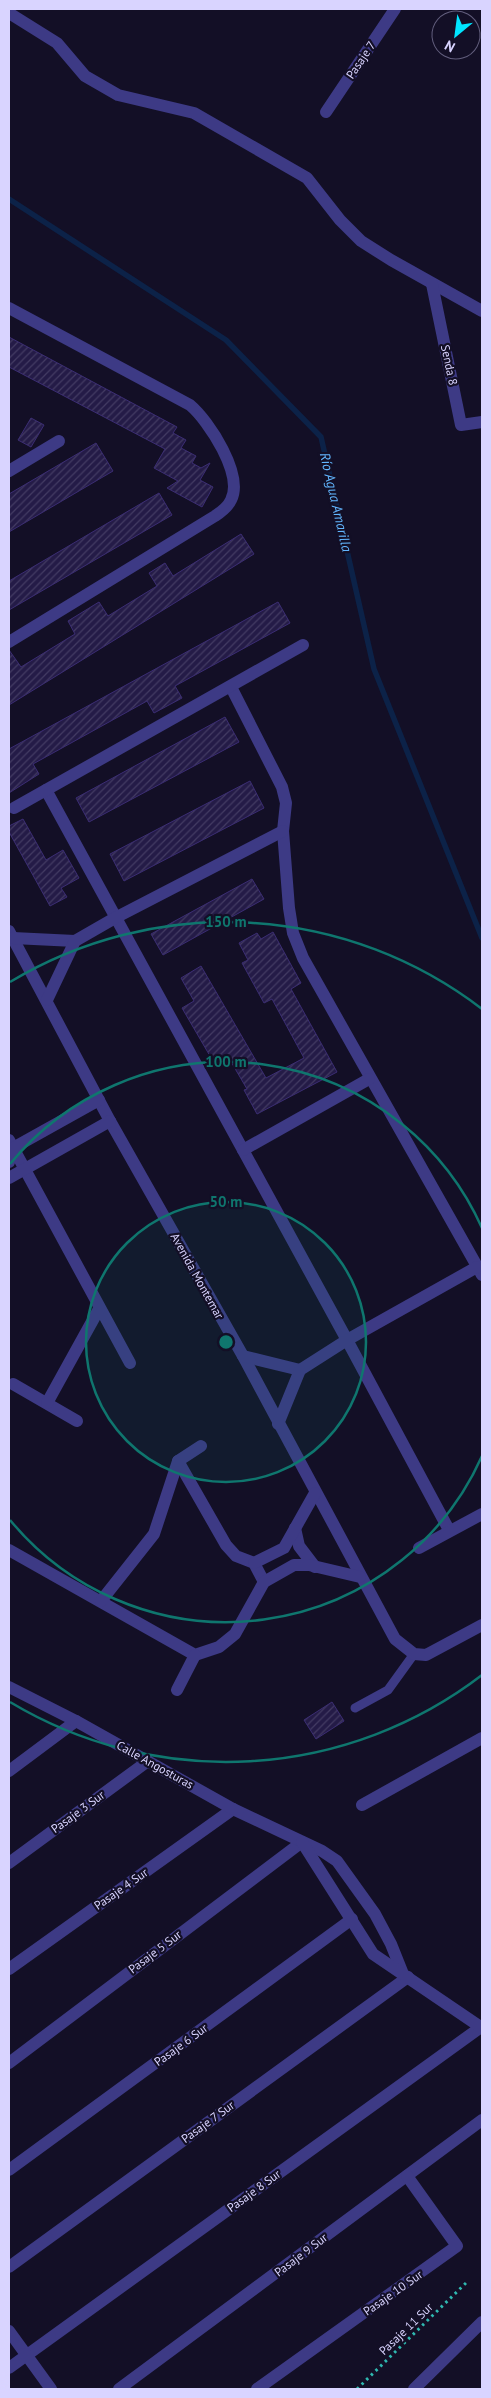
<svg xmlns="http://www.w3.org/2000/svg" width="491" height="2398" font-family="'PT Sans',sans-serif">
  <defs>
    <pattern id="building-hatch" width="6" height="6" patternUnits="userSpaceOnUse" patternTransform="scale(1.25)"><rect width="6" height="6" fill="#241b47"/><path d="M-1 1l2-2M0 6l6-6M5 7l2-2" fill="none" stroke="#433b63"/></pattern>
  </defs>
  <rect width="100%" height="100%" fill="#130f26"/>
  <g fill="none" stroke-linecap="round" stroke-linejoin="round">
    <polyline stroke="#0c2248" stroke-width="5.5" points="9,199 226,340 321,437 374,669 482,938"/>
  </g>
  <g fill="url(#building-hatch)" stroke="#3b2d73">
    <polygon points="9,337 177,427 173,433 186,440 181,448 196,456 192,463 201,468 210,463 200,480 213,487 202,507 167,488 178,481 154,468 165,449 9,367"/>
    <polygon points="31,418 44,425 31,447 18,440"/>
    <polygon points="96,443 113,471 9,532 9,494"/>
    <polygon points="159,493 172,515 9,610 9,581"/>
    <polygon points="241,534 254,554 9,705 9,650 21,667 75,634 68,621 99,602 108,616 157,586 149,573 165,563 173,576"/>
    <polygon points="278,602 290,623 175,686 182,698 154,713 147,701 33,764 39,774 9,793 9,749"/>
    <polygon points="225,717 239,742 89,822 76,798"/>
    <polygon points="250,781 264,808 124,881 110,854"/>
    <polygon points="23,819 46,860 63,850 79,878 61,888 67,897 50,906 9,832 9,826"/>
    <polygon points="252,879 264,899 163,955 151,934"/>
    <polygon points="273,932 301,983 291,989 337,1072 257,1114 244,1090 247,1089 230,1060 217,1068 182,1008 194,1001 181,978 201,966 266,1078 304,1058 272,999 264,1003 242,963 248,960 239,943 257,933 261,939"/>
    <polygon points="332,1702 344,1721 316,1739 304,1720"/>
  </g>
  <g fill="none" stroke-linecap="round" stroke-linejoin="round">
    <polyline stroke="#2fb8b0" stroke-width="3" stroke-dasharray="2.5 4" stroke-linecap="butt" points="357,2389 467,2282"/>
    <polyline stroke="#3d3a85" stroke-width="9" points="355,1708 388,1690 414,1654"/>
    <g stroke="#3d3a85" stroke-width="12">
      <polyline points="9,1771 76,1721"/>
      <polyline points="9,1863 148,1761"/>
      <polyline points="9,1969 233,1809"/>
      <polyline points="9,2063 302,1842"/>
      <polyline points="9,2170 352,1919"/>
      <polyline points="9,2267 408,1977"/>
      <polyline points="9,2368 481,2027"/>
      <polyline points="119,2389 482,2120"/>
      <polyline points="257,2389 457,2246 407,2176"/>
    </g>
    <g stroke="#3d3a85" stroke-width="12">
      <polyline points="9,13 57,43 85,76 118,95 194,113 307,178 340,220 361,241 391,260 482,311"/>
      <polyline points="326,112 395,9"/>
      <polyline points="432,284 461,425 482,422"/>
      <path d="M9,308L190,405C209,421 244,475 231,500C228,507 221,512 215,516L9,642"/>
      <polyline points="9,471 59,441"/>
      <polyline points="231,687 282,787 286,803 283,831 289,908 293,933 303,958 482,1275"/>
      <polyline points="46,790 347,1340 449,1530"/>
      <polyline points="14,808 303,645"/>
      <polyline points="9,931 110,1121 243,1356 395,1639 414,1654 426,1655 482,1625"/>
      <polyline points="13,938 75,941"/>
      <polyline points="47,1000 75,941 115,918 283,831"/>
      <polyline points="9,1140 130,1363"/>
      <polyline points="243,1150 369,1079"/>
      <polyline points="9,1162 13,1148 99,1100"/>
      <polyline points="9,1178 110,1121"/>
      <polyline points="243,1356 300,1370"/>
      <polyline points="13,1384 77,1421"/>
      <polyline points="47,1403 99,1309"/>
      <polyline points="278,1424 300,1370 347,1340 477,1267"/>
      <polyline points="178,1461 226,1545 236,1556 254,1563 264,1582"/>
      <polyline points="295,1528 299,1546 315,1567"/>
      <polyline points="419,1548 482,1514"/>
      <polyline points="9,1550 195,1655 219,1647 235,1634 264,1582 294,1565 309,1565 360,1577"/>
      <polyline points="254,1563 284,1548 315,1493"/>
      <polyline points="101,1601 154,1534 178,1461 201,1446"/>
      <polyline points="9,1687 76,1721 233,1809 322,1851 337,1861 375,1914 391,1944 403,1974"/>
      <polyline points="177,1690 195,1655"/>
      <polyline points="362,1805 482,1738"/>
      <polyline points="302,1842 373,1954 482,2028"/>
      <polyline points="9,2331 51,2389"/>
      <polyline points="414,2389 482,2322"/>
    </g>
  </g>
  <circle cx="226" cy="1342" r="140" fill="#0f766e" fill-opacity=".12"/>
  <g fill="none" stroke="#0f766e" stroke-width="2.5">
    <circle cx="226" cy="1342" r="140"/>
    <path d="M482 1456A280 280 0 0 1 10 1520M10 1164A280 280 0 0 1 482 1228"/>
    <path d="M482 1675A420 420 0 0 1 10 1702M10 982A420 420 0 0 1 482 1009"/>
  </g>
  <g text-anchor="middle" stroke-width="4.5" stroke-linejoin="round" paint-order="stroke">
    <g font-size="12" fill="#d9d4ff" stroke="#130f26">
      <text transform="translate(361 60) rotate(-56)" y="4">Pasaje 7</text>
      <text transform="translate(449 365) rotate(78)" y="4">Senda 8</text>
      <text transform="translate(197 1276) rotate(61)" y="4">Avenida Montemar</text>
      <text transform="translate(155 1765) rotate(29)" y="4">Calle Angosturas</text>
      <text transform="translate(78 1812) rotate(-36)" y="4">Pasaje 3 Sur</text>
      <text transform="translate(121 1889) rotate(-35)" y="4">Pasaje 4 Sur</text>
      <text transform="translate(155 1952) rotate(-37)" y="4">Pasaje 5 Sur</text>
      <text transform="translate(181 2045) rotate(-36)" y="4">Pasaje 6 Sur</text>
      <text transform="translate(208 2122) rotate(-36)" y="4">Pasaje 7 Sur</text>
      <text transform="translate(254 2191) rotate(-36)" y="4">Pasaje 8 Sur</text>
      <text transform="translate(301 2255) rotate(-37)" y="4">Pasaje 9 Sur</text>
      <text transform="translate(393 2293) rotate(-35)" y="4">Pasaje 10 Sur</text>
      <text transform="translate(406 2329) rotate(-44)" y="4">Pasaje 11 Sur</text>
    </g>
    <g font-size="14" font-style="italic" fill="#62b6ff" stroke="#130f26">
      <text transform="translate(336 502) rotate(77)" y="5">Río Agua Amarilla</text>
    </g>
  </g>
  <circle cx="226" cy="1342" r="8" fill="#0f766e" stroke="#130f26" stroke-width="2.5"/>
  <g font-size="15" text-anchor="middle" font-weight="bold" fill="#0f766e" stroke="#130f26" stroke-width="4.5" stroke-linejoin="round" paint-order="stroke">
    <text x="226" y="927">150 m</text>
    <text x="226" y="1067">100 m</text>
    <text x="226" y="1207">50 m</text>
  </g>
  <rect width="491" height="2398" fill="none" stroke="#d9d4ff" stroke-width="20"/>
  <g transform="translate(456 35) rotate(209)"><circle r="24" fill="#130f26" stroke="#625e7d"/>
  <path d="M0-4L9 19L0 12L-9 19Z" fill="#00e5ff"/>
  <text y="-8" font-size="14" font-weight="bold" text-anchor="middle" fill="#d9d4ff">N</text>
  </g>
</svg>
